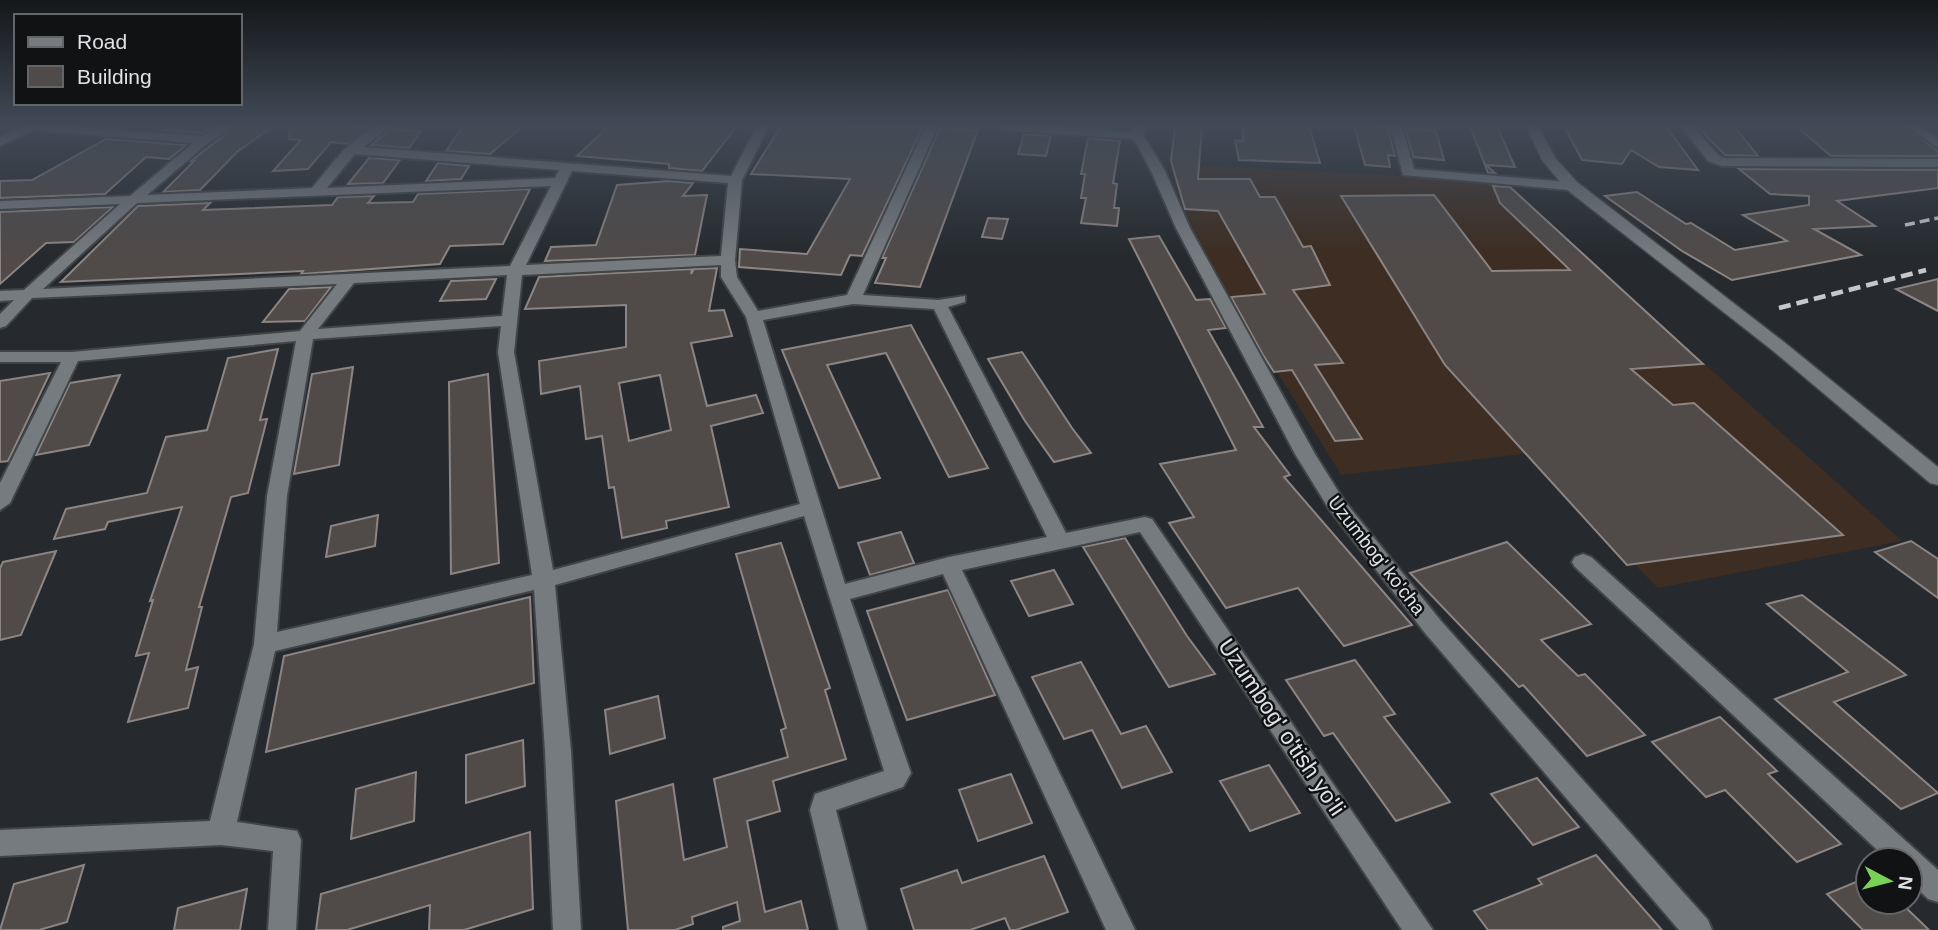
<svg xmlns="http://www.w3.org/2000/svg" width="1938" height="930" font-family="Helvetica,sans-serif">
  <rect width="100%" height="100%" fill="#262a2e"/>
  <polygon fill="#3d2d22" points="1167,164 1501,181 1902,541 1658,588 1524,454 1341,475 1198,244"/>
  <g fill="#504a49" stroke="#8c8583" stroke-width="2" fill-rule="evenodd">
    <polygon points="171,126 215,126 201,133 163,130"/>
    <polygon points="236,126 274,126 238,151 200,190 163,192 194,161 191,161"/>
    <polygon points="290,126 345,126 370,128 347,144 331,142 308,169 273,171 301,140 289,139"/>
    <polygon points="463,126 523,126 490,154 446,151"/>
    <polygon points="609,126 737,126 702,171 669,168 669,164 577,156"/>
    <polygon points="781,126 923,127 862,256 850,255 841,275 739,267 740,249 807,254 850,179 751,174"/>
    <polygon points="1175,126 1202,126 1198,179 1250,179 1260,197 1275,197 1303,247 1311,246 1330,285 1293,290 1343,363 1315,365 1362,439 1335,441 1292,370 1274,372 1263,355 1231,297 1265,294 1218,211 1185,209 1171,161"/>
    <polygon points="1243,126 1309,126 1320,163 1239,160 1235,140 1243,141"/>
    <polygon points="1354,126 1388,127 1395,156 1388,155 1390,167 1365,165"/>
    <polygon points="1470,126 1497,126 1515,167 1486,165 1495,173 1488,173"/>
    <polygon points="1564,126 1666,126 1698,170 1659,167 1631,150 1622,164 1582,160"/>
    <polygon points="1696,126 1734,126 1758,156 1725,155"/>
    <polygon points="1796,126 1904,126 1938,151 1938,156 1831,156"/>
    <polygon points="940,128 978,130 920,287 875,283 886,258 882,258"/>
    <polygon points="1405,128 1436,131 1444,160 1413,157"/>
    <polygon points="391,129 395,129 421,131 409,148 371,145"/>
    <polygon points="1024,134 1051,136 1046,156 1018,154"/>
    <polygon points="1088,138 1120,141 1113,183 1117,184 1114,208 1119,208 1117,226 1081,223 1086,198 1081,198 1085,174 1081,174"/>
    <polygon points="106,139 186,145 169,159 146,157 105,194 0,198 0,181 32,180"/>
    <polygon points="369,158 400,160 383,183 348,184"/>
    <polygon points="438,163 469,166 461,179 426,181"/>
    <polygon points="1739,169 1938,170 1938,188 1837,201 1875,226 1814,229 1861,255 1732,280 1682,251 1605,196 1637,192 1686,224 1691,223 1735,250 1787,241 1743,215 1809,205 1809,196 1770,194"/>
    <polygon points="669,181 693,183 683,196 707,195 695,255 545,261 551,247 596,245 617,185"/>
    <polygon points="1493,186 1510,187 1703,364 1631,369 1673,405 1694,403 1843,535 1627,565 1445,365 1341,196 1434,195 1492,271 1570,270 1500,203"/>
    <polygon points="530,189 503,244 450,246 440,264 301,274 303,271 61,282 138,206 210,203 203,210 332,205 338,197 374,196 368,203 413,202 418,194"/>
    <polygon points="113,207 74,242 46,243 0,284 0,212"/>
    <polygon points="988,218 1008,219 1002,239 982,237"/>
    <polygon points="1159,236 1196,300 1210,299 1226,328 1208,330 1263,427 1254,427 1290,475 1284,477 1412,625 1344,646 1298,588 1226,608 1169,523 1194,517 1160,464 1236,450 1129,239"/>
    <path d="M717,268L709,311L724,310L732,336L691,343L707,406L756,395L763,413L711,426L729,507L666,521L667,528L622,538L614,487L609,488L602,436L586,439L580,386L541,394L539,361L626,347V305L525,309L539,277L692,269L691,274L694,269ZM660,375L671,430L629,441L619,383Z"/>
    <polygon points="496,279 486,299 440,301 451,281"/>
    <polygon points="1938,279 1938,311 1896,289"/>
    <polygon points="331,287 305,321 263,322 289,289"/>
    <polygon points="911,325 988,468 949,477 886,353 827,365 880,478 839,488 782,350"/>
    <polygon points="278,349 260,420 267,419 248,493 231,497 199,607 202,607 186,670 198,667 188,708 128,722 149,653 136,656 153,600 150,601 182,507 108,522 105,529 54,539 66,509 147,493 166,437 207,430 228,358"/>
    <polygon points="1022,352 1072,428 1091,453 1054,462 1025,421 988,359"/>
    <polygon points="353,367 339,465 294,474 312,374"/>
    <polygon points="50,373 8,461 0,462 0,381"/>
    <polygon points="488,374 499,563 451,574 449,382"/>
    <polygon points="120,375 89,445 36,455 70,383"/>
    <polygon points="378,515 375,546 326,557 331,526"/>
    <polygon points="901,532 914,563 870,575 858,543"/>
    <polygon points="1125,538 1187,636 1215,674 1169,687 1083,547"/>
    <polygon points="1911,541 1938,559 1938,598 1875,552"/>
    <polygon points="1507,542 1591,624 1541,640 1578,676 1585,674 1645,735 1587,756 1523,685 1519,687 1410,573"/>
    <polygon points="781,543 830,688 825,690 846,759 773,781 780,811 747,821 765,912 801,901 808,930 723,930 723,927 740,921 737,902 692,917 693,924 675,930 628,930 616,801 673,784 684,860 727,847 714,779 788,757 781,730 786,728 736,554"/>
    <polygon points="56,551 21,635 0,640 0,568 3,562"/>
    <polygon points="1054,570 1073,604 1029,616 1011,581"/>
    <polygon points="948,590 995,695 907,720 867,611"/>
    <polygon points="1802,595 1906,675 1834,702 1938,793 1901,809 1775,699 1848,672 1767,604"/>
    <polygon points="530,597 534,683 266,752 284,656"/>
    <polygon points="1355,660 1395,714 1384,717 1450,802 1396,821 1333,733 1324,736 1286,680"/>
    <polygon points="1081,662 1121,734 1146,726 1172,772 1122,788 1092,730 1064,739 1032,677"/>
    <polygon points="658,696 665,738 610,754 605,710"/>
    <polygon points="1720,717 1777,771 1768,774 1841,844 1797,862 1725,790 1706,797 1652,742"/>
    <polygon points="523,740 525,786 466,803 466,755"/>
    <polygon points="1269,765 1300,813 1250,831 1220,781"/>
    <polygon points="416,772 414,821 351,839 356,789"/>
    <polygon points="1011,774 1032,823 978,841 959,790"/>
    <polygon points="1537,778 1579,827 1533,845 1491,794"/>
    <polygon points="530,832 533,909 464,930 429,930 430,905 347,930 316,930 321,894"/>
    <polygon points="1596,855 1662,930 1488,930 1474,911 1542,884 1538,879"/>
    <polygon points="1044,856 1068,912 1016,930 1010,930 1005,918 970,930 914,930 901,889 957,870 962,883"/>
    <polygon points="84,865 67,922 39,930 0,930 14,884"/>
    <polygon points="1868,877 1868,902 1900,902 1929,930 1863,930 1827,894"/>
    <polygon points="247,889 240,930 174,930 178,908"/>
  </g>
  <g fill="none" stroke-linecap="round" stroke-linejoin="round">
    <defs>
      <g id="minor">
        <path d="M23,126H69L202,136L220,126H234L208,143L147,195L312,188C331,166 359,123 391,126L364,147L731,176L757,126H769L742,180L735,260L737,277L758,311L847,295L926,126H938L863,295L938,300L965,296V302L948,307L1066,533L1145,517L1152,519L1433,930H1402L1140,532L962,570L1135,930H1106L943,574L850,599L911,773L903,787L836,810L867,930H839L810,810L815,794L884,771L804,516L555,585L571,751L581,930H553L545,751L534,590L275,651L237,822L297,831L301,840L296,930H268L273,851L221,845L0,856V830L210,821L254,644L267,496L296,341L78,361L10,503L0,510V483L61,362H0V352H72L300,331L337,284L32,298L6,326L0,328V314L14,300L0,301V291L24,290L120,204L0,209V201L130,196L193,143L33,130L0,146V137ZM355,154L559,170L555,178L327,188ZM572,171L728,183L721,256L526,265ZM551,186L510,266L43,289L137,203ZM721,265V277L746,317L800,504L553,570L514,352L522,275ZM507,275L502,316L318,329L354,283ZM853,304L934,309L1047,537L949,557L845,584L763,320ZM501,326L498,352L532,575L277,632L287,496L313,339Z"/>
        <polygon points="997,126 1047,126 1132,132 1132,126 1144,126 1144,136 1165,171 1190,228 1315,454 1343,499 1441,621 1708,920 1712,930 1679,930 1425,633 1329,509 1295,454 1176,228 1151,171 1134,139 1003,130"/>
        <polygon points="1390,126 1402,126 1414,169 1569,182 1576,186 1569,190 1403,175"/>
        <polygon points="1681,126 1693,126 1718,155 1724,158 1938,159 1938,167 1722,166 1708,161"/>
        <polygon points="1906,126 1919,126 1938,138 1938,148"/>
        <polygon points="1583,554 1591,557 1938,870 1938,902 1928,899 1910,881 1910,860 1888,860 1575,567 1572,562 1575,557"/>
      </g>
      <polygon id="tertiary" points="1526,126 1538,126 1556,159 1577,182 1784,342 1938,467 1938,485 1930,483 1772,350 1566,189 1542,160"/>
    </defs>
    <use href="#minor" stroke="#414548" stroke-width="4"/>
    <use href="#tertiary" stroke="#414548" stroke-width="3"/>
    <use href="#minor" fill="#767b7f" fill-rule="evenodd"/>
    <use href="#tertiary" fill="#767b7f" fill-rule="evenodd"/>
    <polyline stroke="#c5c8cb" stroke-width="3.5" stroke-dasharray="10 5" stroke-linecap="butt" points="1905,225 1938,218"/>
    <polyline stroke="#c5c8cb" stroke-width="4.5" stroke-dasharray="12 6" stroke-linecap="butt" points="1779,308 1926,270"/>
  </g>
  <linearGradient id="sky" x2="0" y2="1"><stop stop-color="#151719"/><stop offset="0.49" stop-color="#414a57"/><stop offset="1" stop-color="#414a57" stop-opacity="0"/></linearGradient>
  <rect width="1938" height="256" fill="url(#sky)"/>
  <g text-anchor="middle" stroke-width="5" stroke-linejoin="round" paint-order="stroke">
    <g font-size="19" fill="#e0e2e5" stroke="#111214">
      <text transform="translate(1377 555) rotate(52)" y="7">Uzumbog' ko'cha</text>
    </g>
    <g font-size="23" fill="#e0e2e5" stroke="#111214">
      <text transform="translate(1282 727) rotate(56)" y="8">Uzumbog' o'tish yo'li</text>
    </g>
  </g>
  <rect x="14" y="14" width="228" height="91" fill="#111214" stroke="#646568" stroke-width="2"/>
  <rect x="28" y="37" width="35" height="10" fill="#767b7f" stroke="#646568" stroke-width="2"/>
  <text x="77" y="49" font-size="21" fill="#e0e2e5">Road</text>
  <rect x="28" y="66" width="35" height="21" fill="#504a49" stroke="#646568" stroke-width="2"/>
  <text x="77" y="84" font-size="21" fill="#e0e2e5">Building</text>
  <g transform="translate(1889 881) rotate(97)"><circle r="33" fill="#111214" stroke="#646568" stroke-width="2"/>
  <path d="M0-5L12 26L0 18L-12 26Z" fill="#7ad157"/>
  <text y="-10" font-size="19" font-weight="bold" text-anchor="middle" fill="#e0e2e5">N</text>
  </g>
</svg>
